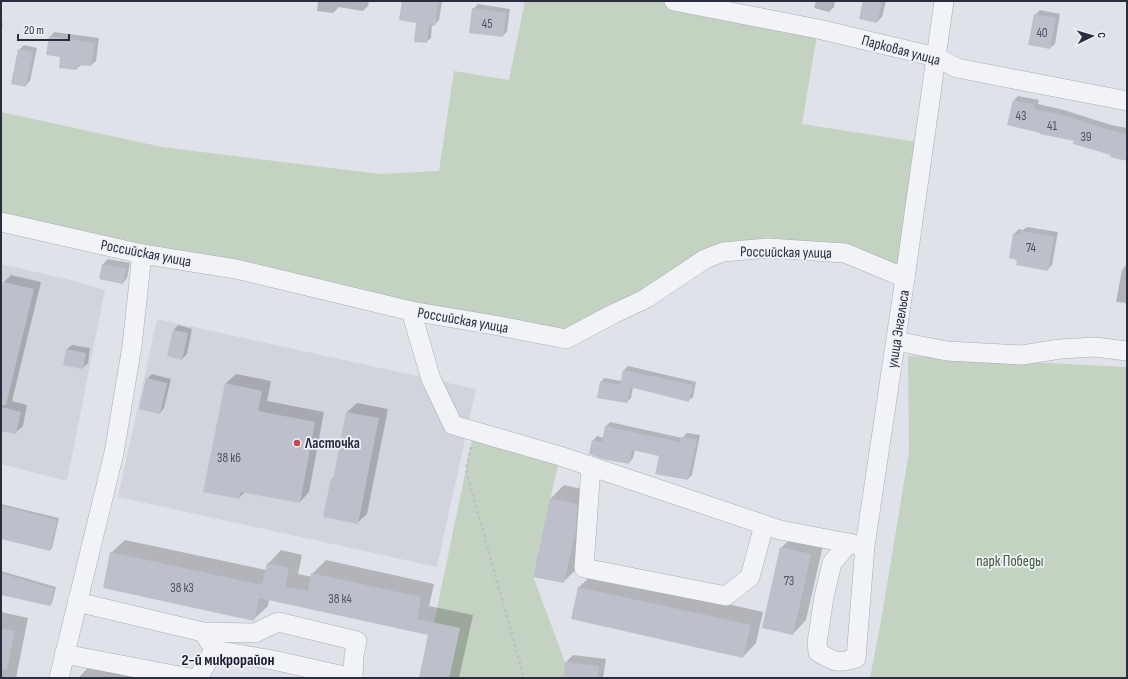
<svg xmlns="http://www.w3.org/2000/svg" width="1128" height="679" font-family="'Sofia Sans Condensed',sans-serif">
  <rect width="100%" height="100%" fill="#dfe2e8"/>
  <g fill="#d2d4dd">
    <polygon points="1,264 75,281 105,290 67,481 1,464"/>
    <polygon points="157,319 476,389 437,567 118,497"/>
  </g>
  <g fill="#c3d2c1">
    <polygon points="525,1 674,1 818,29 802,124 924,143 905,278 876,265 723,252 566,339 1,222 1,112 162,147 380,174 439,171 454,71 509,80"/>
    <polygon points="908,356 1127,367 1127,678 870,678 881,621 909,452"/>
    <polygon points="474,431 560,456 533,576 565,662 563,678 449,678 460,629 434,623"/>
  </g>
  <g fill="#0003">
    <polygon points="313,1 369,1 368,6 363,11 338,7 337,9 333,13 317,11 318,2"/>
    <polygon points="403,1 442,1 439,20 434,25 432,24 431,38 426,42 417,22"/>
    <polygon points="816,1 835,1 834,7 829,12 814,8"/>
    <polygon points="864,1 886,1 882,17 877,22"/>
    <polygon points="478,4 510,9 507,32 502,36 473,9"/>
    <polygon points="1040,10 1060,14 1055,44 1050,48 1035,15"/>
    <polygon points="1,23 3,23 1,32"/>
    <polygon points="54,32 99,38 96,61 91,65 82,64 76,69 61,56 50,37"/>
    <polygon points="24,45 37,48 30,81 25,86 19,50"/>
    <polygon points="1018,96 1039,100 1038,104 1064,110 1111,125 1127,128 1127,160 1075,140 1014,100"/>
    <polygon points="1027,227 1058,232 1052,265 1047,270 1018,259 1014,234 1019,229 1023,230"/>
    <polygon points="108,259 130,263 127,278 123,283 100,279 103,264"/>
    <polygon points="1126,265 1127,266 1127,303 1116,302 1122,270"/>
    <polygon points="11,275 41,282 12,401 27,405 23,426 15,433 1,430 1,295 4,282"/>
    <polygon points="178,325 192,329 187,354 182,359 174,330"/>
    <polygon points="72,345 90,348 88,363 83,368 67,349"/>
    <polygon points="628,366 696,382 693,397 689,400 633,387 631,398 627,402 601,382 604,378 622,381 624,370"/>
    <polygon points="152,374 171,379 164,408 160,413 147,379"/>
    <polygon points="236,374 271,381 267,401 324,412 309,492 300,502 245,492 239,498 226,383"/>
    <polygon points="357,403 388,409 367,514 357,523 332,479 335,476 347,412"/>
    <polygon points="610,422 682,438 687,433 700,435 692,475 688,479 660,455 635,450 633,458 629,463 593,441 597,436 604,438 606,426"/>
    <polygon points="564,485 590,491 577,569 563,582 551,498"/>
    <polygon points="1,504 59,518 52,548 50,550 1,538"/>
    <polygon points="794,535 824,541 806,620 793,634 781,548"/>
    <polygon points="125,540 266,570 268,564 281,550 302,555 298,574 312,577 312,574 326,560 434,584 429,606 473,615 459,678 420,678 429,634 269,599 268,606 254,619 111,553"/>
    <polygon points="1,571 56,587 52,603 50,605 1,594"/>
    <polygon points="593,574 763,612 756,643 743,657 572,618 579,587"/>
    <polygon points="1,612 28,618 16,678 1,678"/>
    <polygon points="573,655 606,659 603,678 564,678 566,662"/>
    <polygon points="93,663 172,678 79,678 80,676"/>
  </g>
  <g fill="#bdc0cb">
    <polygon points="402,1 429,1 438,2 435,26 429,25 427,43 414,42 416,23 399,20"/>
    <polygon points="863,1 875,1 882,3 877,23 859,19"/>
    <polygon points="472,8 506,13 503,37 469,33"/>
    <polygon points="1034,14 1056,18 1050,49 1028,45"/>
    <polygon points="49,36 95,43 91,66 78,65 77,70 59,68 60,57 46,55"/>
    <polygon points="18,49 33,52 26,87 11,84"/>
    <polygon points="1013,100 1035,105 1034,109 1059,114 1106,129 1127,134 1127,161 1110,157 1111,155 1073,144 1074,141 1040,134 1040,133 1007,125"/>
    <polygon points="1021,231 1054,237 1048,271 1016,265 1017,260 1009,258 1013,234 1020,235"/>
    <polygon points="102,264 126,268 123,284 99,279"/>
    <polygon points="3,282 34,289 6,405 1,405 1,291"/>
    <polygon points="173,330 188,333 182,360 167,356"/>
    <polygon points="66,349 86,353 83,369 63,365"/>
    <polygon points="623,370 693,385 689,402 630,387 627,403 597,398 600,381 622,385 620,385"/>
    <polygon points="146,378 167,383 160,414 139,409"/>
    <polygon points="225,383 262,391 258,411 315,422 300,503 241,492 239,499 203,492"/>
    <polygon points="1,407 21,412 16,434 1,431"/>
    <polygon points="346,412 379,418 358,524 323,517 331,478 333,479"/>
    <polygon points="605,426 680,442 681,437 697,439 688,480 655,474 659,456 632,450 629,464 603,459 589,454 592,440 602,442"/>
    <polygon points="550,498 577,504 576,530 564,583 533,577"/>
    <polygon points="1,506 57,520 50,551 1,539"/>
    <polygon points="780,547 811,554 793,635 762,628"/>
    <polygon points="110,552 262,585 267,563 289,568 285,587 308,591 311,573 421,597 417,619 460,628 449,678 419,678 428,635 259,598 254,621 103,588"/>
    <polygon points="1,573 54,589 50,606 1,595"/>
    <polygon points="578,587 751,625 743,658 571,619"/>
    <polygon points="1,628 15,631 7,670 1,669"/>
    <polygon points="565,662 599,666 598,678 563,678"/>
  </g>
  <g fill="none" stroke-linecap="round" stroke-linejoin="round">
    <defs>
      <g id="minor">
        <polyline points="674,1 818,29 936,57 957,68 1127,101"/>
        <polyline points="1,222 142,254 236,269 411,311 494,325 566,339 613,314 645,299 705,259 723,252 768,248 845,253 905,278"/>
        <polyline points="411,311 431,379 453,425 560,456 780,530 858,545"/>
        <polyline points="896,341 947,351 1022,355 1060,349 1095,347 1127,351"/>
        <polyline points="591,466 584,568 726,596 750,577 764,525"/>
        <path d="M849,543L832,563L824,597L817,643L818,652C834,662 838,664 856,658L865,546L905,278L944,1"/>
        <polyline points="77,602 203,632 210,643"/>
        <polyline points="203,632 255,633 278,622 357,641 354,655 353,678"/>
        <polyline points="64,654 190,678"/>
        <polyline points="59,678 114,453 132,346 142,254"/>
        <polyline points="198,678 214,650 273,660 353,678"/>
      </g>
    </defs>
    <use href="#minor" stroke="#a8acb5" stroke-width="20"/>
    <polyline stroke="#bec0c7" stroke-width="2.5" stroke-dasharray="3 3" stroke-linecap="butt" points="471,447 466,470 524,678"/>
    <use href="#minor" stroke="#f2f3f7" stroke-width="19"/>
  </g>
  <circle fill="#ca4849" stroke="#eff1f6" stroke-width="1.5" cx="297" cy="443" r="4"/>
  <g text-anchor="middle" stroke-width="3.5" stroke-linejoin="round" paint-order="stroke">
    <g font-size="13" fill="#4e5262">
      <text x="487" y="28">45</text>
      <text x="1042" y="37">40</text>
      <text x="1021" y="120">43</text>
      <text x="1052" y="130">41</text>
      <text x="1086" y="141">39</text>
      <text x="1031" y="252">74</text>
      <text x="229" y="462">38 к6</text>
      <text x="789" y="585">73</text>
      <text x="182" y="592">38 к3</text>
      <text x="340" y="603">38 к4</text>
    </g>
    <g font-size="15" fill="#292e3f" stroke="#eff1f6">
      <text transform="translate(901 50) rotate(15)" y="5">Парковая улица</text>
      <text transform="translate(786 252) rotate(1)" y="5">Российская улица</text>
      <text transform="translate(146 253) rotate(11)" y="5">Российская улица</text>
      <text transform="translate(463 320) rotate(10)" y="5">Российская улица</text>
      <text transform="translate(898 329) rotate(-81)" y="5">улица Энгельса</text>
    </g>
    <g font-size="15" font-weight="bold" fill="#292e3f" stroke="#eff1f6" text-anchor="start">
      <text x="305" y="448">Ласточка</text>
    </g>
    <g font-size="15" fill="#385a37" stroke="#eff1f6">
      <text x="1010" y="566">парк Победы</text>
    </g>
    <g font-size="16" font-weight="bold" fill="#1b1f30" stroke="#eff1f6">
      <text x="228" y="665">2-й микрорайон</text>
    </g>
  </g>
  <rect width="1128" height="679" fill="none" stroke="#292e3f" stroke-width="4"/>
  <g transform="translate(1092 36) rotate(85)" stroke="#eff1f6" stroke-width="3" paint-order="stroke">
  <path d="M0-3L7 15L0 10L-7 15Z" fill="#292e3f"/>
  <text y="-6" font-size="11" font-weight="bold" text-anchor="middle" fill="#292e3f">С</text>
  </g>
  <path d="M18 34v6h51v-6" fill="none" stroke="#292e3f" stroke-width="2"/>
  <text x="24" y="34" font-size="12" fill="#292e3f" stroke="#eff1f6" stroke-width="3" paint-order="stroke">20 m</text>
</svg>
